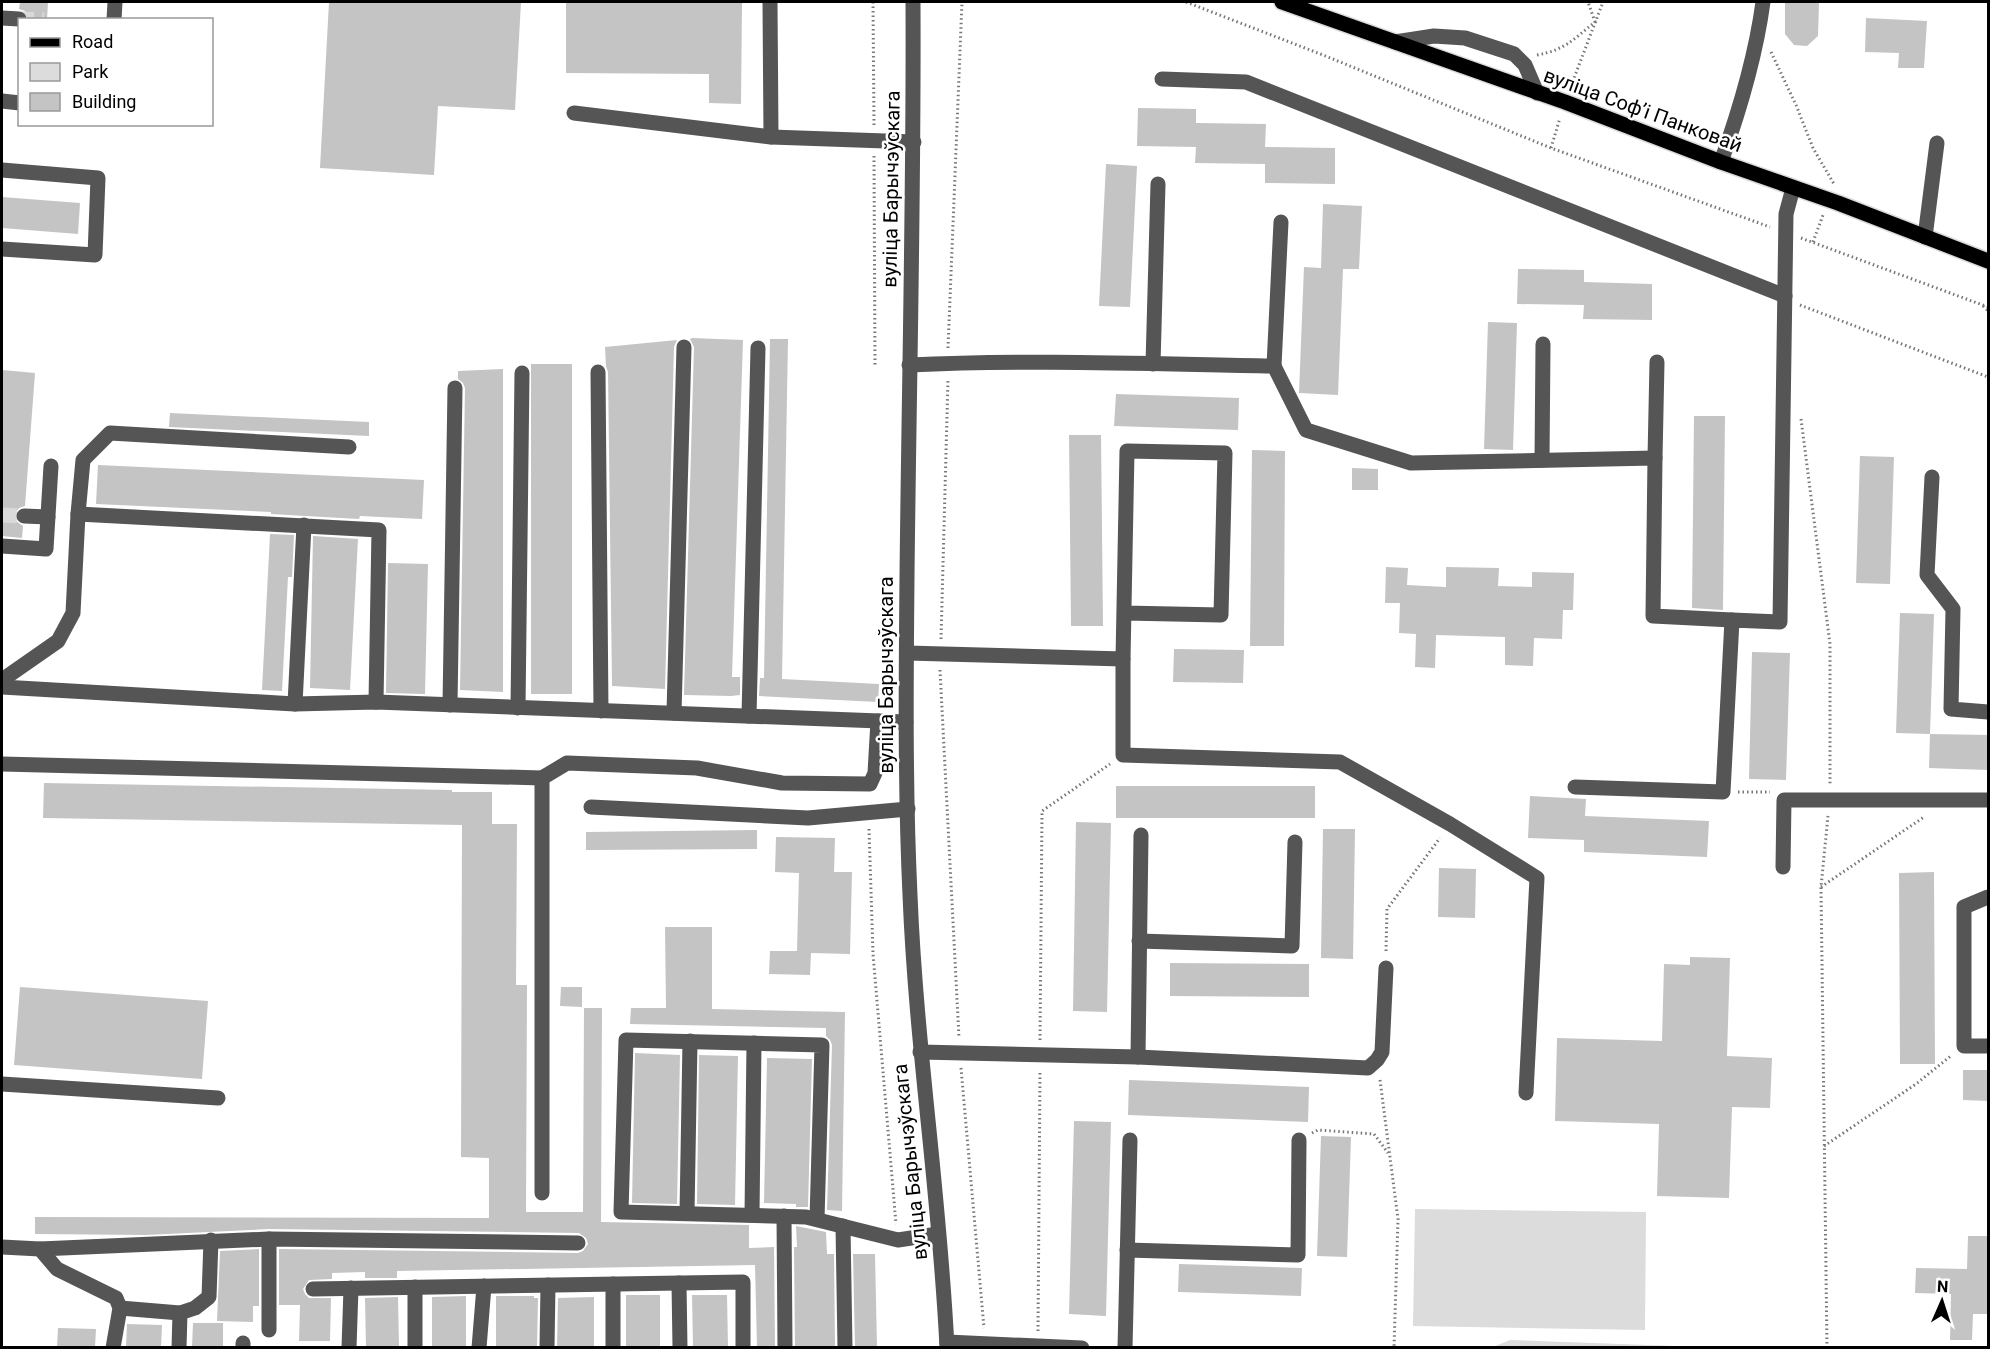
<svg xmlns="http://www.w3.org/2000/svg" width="1990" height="1349" font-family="Roboto,sans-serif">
  <rect width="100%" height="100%" fill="#fff"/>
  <g fill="#dcdcdc">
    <polygon points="1415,1209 1646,1212 1645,1330 1413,1326"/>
    <polygon points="1510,1340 1703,1347 1493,1347"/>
  </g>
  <g fill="#c4c4c4">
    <polygon points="20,2 48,2 47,20 29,20 25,11 19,9"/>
    <polygon points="329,2 521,2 515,110 438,106 434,175 320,168"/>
    <polygon points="566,2 742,2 741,104 709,103 709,74 566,73"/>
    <polygon points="1785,2 1819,2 1818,36 1807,46 1794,45 1785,34"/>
    <polygon points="1866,18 1927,21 1924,68 1898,68 1899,53 1865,52"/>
    <polygon points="1138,108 1196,109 1196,123 1266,124 1265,147 1335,148 1335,184 1265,183 1265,164 1195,163 1196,147 1137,146"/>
    <polygon points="1106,164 1137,166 1130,307 1099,306"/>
    <polygon points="2,197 80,203 78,234 2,228"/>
    <polygon points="1323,204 1362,206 1359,269 1343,269 1338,395 1299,393 1304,267 1321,268"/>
    <polygon points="1518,269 1584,270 1584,282 1652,284 1652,320 1583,319 1584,305 1517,304"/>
    <polygon points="1488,322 1517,323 1513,450 1484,449"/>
    <polygon points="692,338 743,340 732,677 740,677 740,695 731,696 684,695 694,347 690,339"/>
    <polygon points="770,339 788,339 782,679 879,684 878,702 759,696 760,678 764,678"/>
    <polygon points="677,340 674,347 665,689 612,686 608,372 606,366 605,347"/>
    <rect x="531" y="364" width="41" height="330"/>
    <polygon points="503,369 503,692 460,690 465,388 463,383 458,379 458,371"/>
    <polygon points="2,370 35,373 25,506 19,508 14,515 16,521 23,526 22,538 2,536"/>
    <polygon points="1116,394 1239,398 1238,430 1114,426"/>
    <polygon points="170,413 369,422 369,436 169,427"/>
    <polygon points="1694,416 1725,416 1723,610 1692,608"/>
    <polygon points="1069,435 1101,435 1103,626 1071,626"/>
    <polygon points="1252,450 1285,451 1284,646 1250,646"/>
    <polygon points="1860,456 1894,457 1890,584 1856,583"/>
    <polygon points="98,465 424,480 422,519 360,516 359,519 271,514 271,512 96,504"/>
    <polygon points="1352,468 1378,469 1378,490 1352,490"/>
    <polygon points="270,534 294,535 292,577 288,577 282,691 262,690"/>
    <polygon points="313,536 358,539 350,690 310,688"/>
    <polygon points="388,563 428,564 425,694 386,693"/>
    <polygon points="1386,567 1408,568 1407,585 1446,587 1446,567 1499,568 1498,586 1532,587 1532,572 1574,573 1573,610 1563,610 1562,639 1534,638 1533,666 1505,665 1505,637 1436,635 1435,668 1415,667 1416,634 1399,633 1400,603 1385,603"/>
    <polygon points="1900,613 1934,614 1930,734 1896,733"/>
    <polygon points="1174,649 1244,650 1243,683 1173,682"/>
    <polygon points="1752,652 1790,653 1786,780 1749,779"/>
    <polygon points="1930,734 1989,735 1989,770 1929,768"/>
    <polygon points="44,783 452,790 452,792 492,792 492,824 517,824 516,985 527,985 526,1212 583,1212 584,1008 602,1008 601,1222 749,1225 749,1248 774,1247 775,1347 757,1347 755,1265 397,1271 397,1278 365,1278 365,1272 332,1273 332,1279 309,1280 303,1289 305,1294 309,1298 331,1298 330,1341 299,1341 300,1305 279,1305 279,1249 578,1253 583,1251 588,1244 586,1238 579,1233 269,1229 146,1235 35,1234 35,1217 489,1218 489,1158 461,1157 462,825 43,818"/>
    <rect x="1116" y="786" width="199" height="32"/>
    <polygon points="1530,796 1586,799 1585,816 1709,821 1707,857 1584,852 1584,840 1528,838"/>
    <polygon points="1076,822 1111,823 1107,1012 1073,1011"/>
    <polygon points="1323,829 1355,829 1353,959 1321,958"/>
    <polygon points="757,830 757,849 586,850 586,832"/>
    <polygon points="776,837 835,838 834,872 852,872 850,954 811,953 810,975 769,974 770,951 797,951 799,873 775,872"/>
    <polygon points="1439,868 1476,869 1475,918 1438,917"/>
    <polygon points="1934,872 1935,1064 1900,1064 1899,873"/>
    <polygon points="665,927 712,927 712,1009 845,1012 842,1211 827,1210 832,1045 830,1040 826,1036 826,1028 630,1024 631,1008 666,1008"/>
    <polygon points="1690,957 1730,958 1727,1056 1772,1058 1770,1108 1732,1107 1729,1198 1657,1196 1659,1124 1555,1121 1557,1038 1662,1041 1664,964 1690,965"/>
    <polygon points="1170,963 1309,964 1309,997 1170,996"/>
    <polygon points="20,987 208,1001 202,1079 14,1065"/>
    <polygon points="561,987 582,987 582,1007 560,1006"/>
    <polygon points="635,1053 680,1055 677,1204 632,1203"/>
    <polygon points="699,1055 738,1056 735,1205 697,1204"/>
    <polygon points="767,1058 812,1059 808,1207 796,1207 796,1204 764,1203"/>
    <polygon points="1963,1070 1989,1070 1989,1101 1963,1100"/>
    <polygon points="1129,1080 1309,1087 1308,1122 1128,1115"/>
    <polygon points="1074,1121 1111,1122 1106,1316 1069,1314"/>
    <polygon points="1321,1136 1351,1137 1347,1257 1317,1256"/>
    <polygon points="796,1226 826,1232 827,1254 834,1254 835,1347 795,1347 794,1247 797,1247"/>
    <polygon points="1968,1236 1989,1236 1989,1314 1973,1314 1972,1340 1950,1340 1951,1294 1915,1293 1916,1268 1967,1269"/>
    <polygon points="259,1249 259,1306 253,1306 253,1322 217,1321 220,1251"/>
    <polygon points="853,1254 875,1254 877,1347 855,1347"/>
    <polygon points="1179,1264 1302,1268 1301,1296 1178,1292"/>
    <rect x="626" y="1295" width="34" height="52"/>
    <polygon points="692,1295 727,1295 728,1347 693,1347"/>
    <polygon points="466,1296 466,1347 432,1347 432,1297"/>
    <polygon points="496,1296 534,1296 534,1298 538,1298 537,1347 496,1347"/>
    <polygon points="398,1297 399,1347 366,1347 365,1298"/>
    <polygon points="594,1297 594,1347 557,1347 558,1298"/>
    <polygon points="193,1323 223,1323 223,1347 192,1347"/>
    <polygon points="127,1324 162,1325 161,1347 126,1347"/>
    <polygon points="58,1328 96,1329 95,1347 57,1347"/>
  </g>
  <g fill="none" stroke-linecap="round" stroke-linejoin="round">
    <g stroke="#d9d9d9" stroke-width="15" stroke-dasharray="15 8" stroke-linecap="butt">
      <polyline points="19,19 44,20"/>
      <polyline points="2,515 24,516"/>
    </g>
    <defs>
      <polyline id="major" points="1282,2 1565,102 1721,162 1838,203 1988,261"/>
    </defs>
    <use href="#major" stroke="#dbdbdb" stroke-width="18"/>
    <g stroke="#777" stroke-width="3" stroke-dasharray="1.5 3" stroke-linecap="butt">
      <polyline points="873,2 874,126"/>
      <polyline points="1186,2 1323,55 1551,148 1770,227"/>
      <polyline points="1771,52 1796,105 1813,148 1834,184"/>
      <path d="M1537,55C1565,50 1574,39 1595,22L1588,2"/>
      <polyline points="1571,86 1603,2"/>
      <polyline points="1551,148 1560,118"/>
      <polyline points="874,156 875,367"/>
      <polyline points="1801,238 1988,307"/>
      <polyline points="1813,242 1823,215"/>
      <polyline points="1800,305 1988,377"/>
      <polyline points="1983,306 1988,311"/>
      <polyline points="948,348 962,2"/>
      <polyline points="1801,419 1830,644 1830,785"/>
      <polyline points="941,639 948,379"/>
      <polyline points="940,670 959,1038"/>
      <polyline points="1738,792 1770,792"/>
      <polyline points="869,829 873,954 896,1224"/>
      <polyline points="1821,887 1924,817"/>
      <polyline points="1386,951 1387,909 1440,838"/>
      <polyline points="1040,1040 1042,811 1110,764"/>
      <polyline points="961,1068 984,1328"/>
      <polyline points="1380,1080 1398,1219 1394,1348"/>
      <polyline points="1312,1133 1318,1130 1374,1134 1388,1153"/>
      <polyline points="1824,1146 1916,1084 1952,1055"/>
      <polyline points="1038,1331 1040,1070"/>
      <polyline points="1827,1348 1821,887 1828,816"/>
    </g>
    <g stroke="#555" stroke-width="15">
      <polyline points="770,2 771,137"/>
      <path d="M913,2C914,193 909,385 907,577C906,683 905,789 910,895C916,1047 940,1196 947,1348"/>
      <polyline points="2,18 19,19"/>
      <polyline points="114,20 115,2"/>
      <polyline points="1395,42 1434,36 1465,38 1514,54 1525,65 1537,93"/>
      <polyline points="1162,79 1246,82 1785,296"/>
      <polyline points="2,101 20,103"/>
      <polyline points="574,113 771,137 914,142"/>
      <path d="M1721,162C1739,112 1756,54 1763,2"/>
      <polyline points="2,170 98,178 95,255 2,249"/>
      <polyline points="1925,237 1937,143"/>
      <polyline points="1153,364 1158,184"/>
      <path d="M909,365C1030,359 1153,364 1274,366L1306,430L1411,463L1655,458L1653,616L1732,620"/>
      <polyline points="1274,366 1281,222"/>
      <polyline points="598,372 601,711"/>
      <polyline points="1655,458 1657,362"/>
      <polyline points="1542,460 1543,344"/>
      <polyline points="1932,477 1927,575 1953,609 1951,709 1988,712"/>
      <polyline points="78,514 83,460 110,433 349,447"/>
      <polyline points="24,516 48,517"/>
      <polyline points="2,546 46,549 51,466"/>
      <polyline points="907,653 1123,659 1127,451 1225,453 1221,615 1124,613"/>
      <polyline points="1123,659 1123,755 1340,762 1450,824 1537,878 1526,1093"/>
      <polyline points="2,680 58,641 73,613 78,514 379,530 376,702"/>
      <polyline points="2,687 295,704 376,702 906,722"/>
      <polyline points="295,704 304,525"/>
      <polyline points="450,705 455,388"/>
      <polyline points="518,708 522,373"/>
      <polyline points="674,713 684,347"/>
      <polyline points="749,716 758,348"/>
      <polyline points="2,764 542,778"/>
      <polyline points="1575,787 1723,792 1732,620 1780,622 1786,214 1793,188"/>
      <polyline points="591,807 808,818 908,809"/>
      <polyline points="1783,867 1784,800 1988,800"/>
      <polyline points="1988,897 1964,907 1964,1046 1988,1046"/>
      <polyline points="1139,941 1292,946 1295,842"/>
      <polyline points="920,1052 1138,1057 1368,1068 1377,1060 1382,1052 1386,968"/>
      <polyline points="1138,1057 1141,835"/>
      <polyline points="2,1084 218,1098"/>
      <polyline points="542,1193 542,778 567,763 697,768 782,783 870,784 875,773 878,721"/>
      <polyline points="687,1213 690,1041"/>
      <polyline points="752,1215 754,1043"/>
      <polyline points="784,1216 785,1348"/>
      <polyline points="817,1219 822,1045 626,1040 621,1212 806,1217 898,1240 938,1234"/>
      <polyline points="843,1226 845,1348"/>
      <polyline points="269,1239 269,1330"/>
      <polyline points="2,1247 40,1249 269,1239 578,1243"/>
      <polyline points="40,1249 57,1269 116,1298 120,1308 113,1348"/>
      <polyline points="1127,1250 1298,1255 1299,1140"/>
      <polyline points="679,1283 680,1348"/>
      <polyline points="313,1289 743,1282 743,1348"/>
      <polyline points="120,1308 180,1313"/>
      <polyline points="947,1342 1082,1348"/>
      <polyline points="179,1348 180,1313 195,1308 209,1297 211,1240"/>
      <polyline points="243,1348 243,1343"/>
      <polyline points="349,1348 351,1288"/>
      <polyline points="415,1348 415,1287"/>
      <polyline points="479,1348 484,1286"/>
      <polyline points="547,1348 548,1285"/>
      <polyline points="613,1348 613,1284"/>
      <polyline points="1125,1348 1130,1140"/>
    </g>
    <use href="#major" stroke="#000" stroke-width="15"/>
  </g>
  <g text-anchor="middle" stroke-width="5" stroke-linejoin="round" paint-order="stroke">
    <g font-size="20" fill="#000" stroke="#fff">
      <text transform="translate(1643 110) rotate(20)" y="7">вуліца Софʼі Панковай</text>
      <text transform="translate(891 189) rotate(-89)" y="7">вуліца Барычэўскага</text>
      <text transform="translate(886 675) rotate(-90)" y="7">вуліца Барычэўскага</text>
      <text transform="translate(910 1162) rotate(-96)" y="7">вуліца Барычэўскага</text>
    </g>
  </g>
  <rect width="1990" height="1349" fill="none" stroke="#000000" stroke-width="6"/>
  <rect x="18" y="18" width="195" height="108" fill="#ffffff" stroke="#999999" stroke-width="1.5"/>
  <rect x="30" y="38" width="30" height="9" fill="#000000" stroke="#999999" stroke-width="1.5"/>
  <text x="72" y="48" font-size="18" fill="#000000">Road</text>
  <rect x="30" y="63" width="30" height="18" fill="#dcdcdc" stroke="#999999" stroke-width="1.5"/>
  <text x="72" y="78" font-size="18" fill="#000000">Park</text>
  <rect x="30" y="93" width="30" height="18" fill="#c4c4c4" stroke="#999999" stroke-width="1.5"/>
  <text x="72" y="108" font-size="18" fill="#000000">Building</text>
  <g transform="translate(1942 1301) rotate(3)" stroke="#ffffff" stroke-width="4.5" paint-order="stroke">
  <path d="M0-4.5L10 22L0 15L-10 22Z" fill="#000000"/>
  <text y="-9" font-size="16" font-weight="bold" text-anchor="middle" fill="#000000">N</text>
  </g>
</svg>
